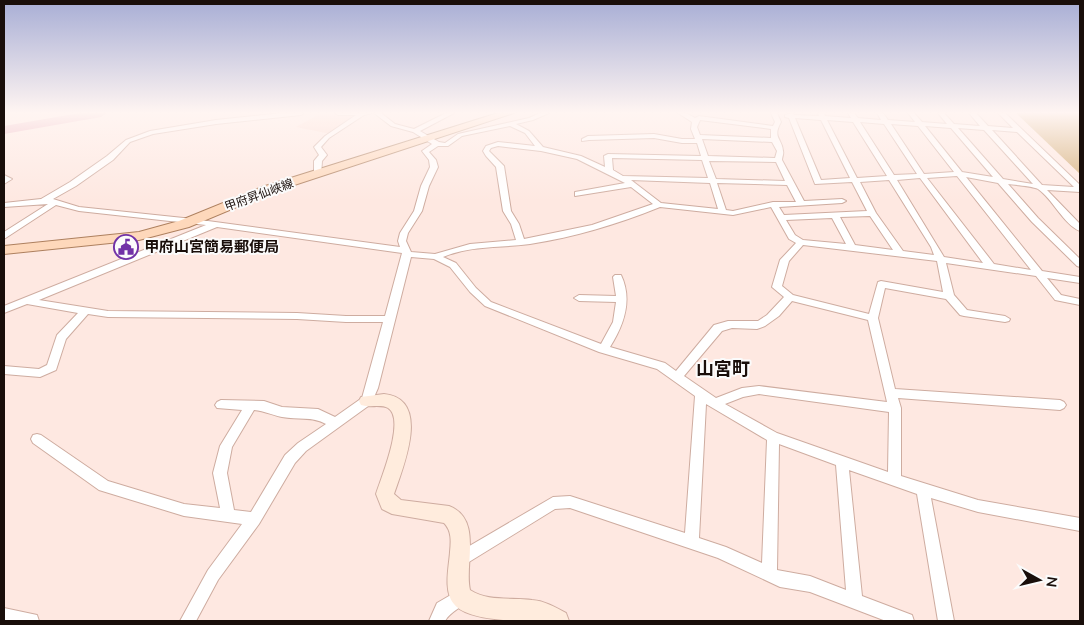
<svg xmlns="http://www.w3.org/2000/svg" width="1084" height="625" font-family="Mulish,'Noto Sans JP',sans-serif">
  <rect width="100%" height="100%" fill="#fee8e1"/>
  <polygon fill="#fcd8cd" points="318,115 356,115 331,134 296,127"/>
  <polygon fill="#d3af7a" points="1016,113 1080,113 1080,174"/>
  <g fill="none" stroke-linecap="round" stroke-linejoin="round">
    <polygon fill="#e8a6b8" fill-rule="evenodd" points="80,113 107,113 101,117 4,134 4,126"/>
    <defs>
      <g id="street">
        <path d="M282,113H304L301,115L216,124L153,134L130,142L113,160L76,186L53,199L79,207L193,219L400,247L398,241L400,233L414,211L421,186L430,167L429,160L422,151L432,144L413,132L391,126L374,113H381L395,124L414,129L446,113H454L420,131L439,142L445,143L458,134L529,118L540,113H549L533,120L516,124L529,131L543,147L581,156L605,167L604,156L608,154L701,156L697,143H682L654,138L589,140L582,141V139L588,136L654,134L682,139H695L691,129L692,122L678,113H686L695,118L699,116L773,126L775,122L771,113H777L781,122C772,138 782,138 783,151C784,154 782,157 782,160L804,201L842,199L846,201L842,203L779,207L784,215L867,211L852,182L815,184L789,118L785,117V115L793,113L794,115L819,116L818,113H824L825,116L851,118L848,113H854L858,118L881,120L877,113H883L888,120L915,122L908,113H914L922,122L947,124L938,113H944L954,124L980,126L969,113H976L988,126L1013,128L998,113H1005L1080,185V192L1047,190L1080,224V231C1064,225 1052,198 1038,189C1033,186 1015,185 1008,184L1038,218L1080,259V267L1077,266L1032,222L998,183L966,177L1042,271L1080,277V283L1047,278L1061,295L1080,299V305L1055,300L1036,276L946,263L954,295L967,310L1005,316L1010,319L1009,321L1005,322L964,316L960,315L946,299L885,288L878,318L895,389L1060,400L1064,402L1066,405L1064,408L1060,410L898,398L901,408V476L978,500L1080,518V531L978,512L931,498L954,621H938L917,494L849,470L862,596L912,615L914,621H886L810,592L780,587L718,558L570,508L555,509L464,565L459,567L454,565L452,560L454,555L553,497L570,496L685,533L695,396L657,369L599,352L485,306L470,292L450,267L434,259L411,257L378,388L371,404L306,451L295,463L259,524L218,580L196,621H180L208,570L242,524L184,516L99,490L33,443L31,439L33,435L37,434L41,435L108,481L184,504L220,508L213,473L220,446L242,410L217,408L215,405L217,402L221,400L264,401L282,407L318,409L335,417L362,398L383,322H346L297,319L108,317L88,314L66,339L56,370L40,377L4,374V366L39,369L47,365L57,335L78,313L27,304L4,313V306L206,225L79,211L56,205L4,239V232L48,204L4,207V203L41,199L70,182L107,156L126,140L150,131L216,120ZM795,118L821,120L850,178L821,180ZM700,120L771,129V138L700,135L697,127ZM827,120L853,122L887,176L857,178ZM860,122L884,124L917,174L894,175ZM891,124L918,126L954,172L924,174ZM510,126L525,133L535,146L498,142L486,146L483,151L486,156L496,167L503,211L511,224L516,240L470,244L435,254L411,252L406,241L408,233L422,211L429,186L438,167L436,160L429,152L438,146H448L462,136ZM925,126L951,128L993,177L962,172ZM958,128L984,130L1033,184L1003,179ZM992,130L1017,132L1074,187L1042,185ZM702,139L772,142L777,151L775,158L708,156ZM498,146L541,151L577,159L625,183L575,192V196L631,187L653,204L592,225L524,239L519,224L511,211L504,166L489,151L491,148ZM612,158L702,160L708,178L623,176L613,170ZM709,161L776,162L785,181L716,179ZM957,176L1031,270L994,264L927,178ZM920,178L983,263L944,257L897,180ZM631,180L710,183L718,209L661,203ZM889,180L931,247L934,255L903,251L876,213L860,182ZM717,183L787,185L796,202H773L733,211L726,210ZM660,207L733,215L771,207L789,239L796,243L780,260L772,287L784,297L767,315L758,321H728L714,325L676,371L665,363L610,347C624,325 633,300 621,275H615L613,277L616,296L579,295L574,298L579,301L616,302L613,322L601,344L491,302L476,288L456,263L443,257C471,245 501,248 530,244C575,237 618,224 660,207ZM870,216L893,250L855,245L840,217ZM832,218L846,244L803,240L795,235L786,220ZM217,227L402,253L385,316H346L297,313L108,311L39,300ZM803,245L937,261L943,292L881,281L878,282L869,314L793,295L782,286L789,261ZM792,301L868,320L887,402L759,386L742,388L716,398L684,376L722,331L732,328L757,329L765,326L779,316ZM759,394L889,412L888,472L777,433L725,404L743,397ZM706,404L767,440L762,563L726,547L699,538ZM254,410C265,411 272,415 282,417C298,420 312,416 326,424L298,443L285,455L251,512L234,510L227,473L232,447ZM779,444L836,465L846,590L810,576L777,570Z"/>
        <polygon points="335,113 372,113 364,115 329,138 321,147 327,155 322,161 321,175 317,177 314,177 314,161 319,155 314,147 325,136 356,115 338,115"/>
        <polygon points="4,175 12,179 4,184"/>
        <path d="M461,589L466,592L469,597C464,608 451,610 445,621H429L437,603Z"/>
        <polygon points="4,608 37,615 39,621 4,621"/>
      </g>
      <path id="secondary" d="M384,394C432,399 403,467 394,494L401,500L449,506C483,519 464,564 470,590C488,602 512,597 532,600C545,601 555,607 566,613L569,621C544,621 470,625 454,604C443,591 449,567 450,552C451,542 452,531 444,523L392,514L382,509L376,494C381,478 406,419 388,408C381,404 370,408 361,405L359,401L361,397Z"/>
      <polygon id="primary" points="498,113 514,113 270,193 189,227 139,240 4,254 4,246 139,232 179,221 262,187"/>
    </defs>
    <use href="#street" stroke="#ceaca0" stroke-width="2"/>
    <use href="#secondary" stroke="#ceaca0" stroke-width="2"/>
    <use href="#primary" stroke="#ae805f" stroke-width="2"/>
    <use href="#street" fill="#fff" fill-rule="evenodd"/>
    <use href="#secondary" fill="#ffecdd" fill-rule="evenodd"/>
    <use href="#primary" fill="#fed8bb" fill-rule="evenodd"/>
  </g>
  <linearGradient id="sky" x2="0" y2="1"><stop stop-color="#a8aed5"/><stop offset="0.56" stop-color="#fff5f2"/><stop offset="1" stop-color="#fff5f2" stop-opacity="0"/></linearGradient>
  <rect width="1084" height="201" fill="url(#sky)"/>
  <defs>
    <symbol id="civic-ring" viewBox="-11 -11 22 22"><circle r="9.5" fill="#fbfbfb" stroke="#7132a7" stroke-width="1.5"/><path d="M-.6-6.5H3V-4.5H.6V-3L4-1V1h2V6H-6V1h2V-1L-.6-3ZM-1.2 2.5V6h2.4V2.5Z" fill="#7132a7"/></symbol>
  </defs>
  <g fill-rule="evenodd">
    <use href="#civic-ring" x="112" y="233" width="28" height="28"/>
  </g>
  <g text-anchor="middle" stroke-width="4" stroke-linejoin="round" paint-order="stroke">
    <g font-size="12" fill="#190e0a" stroke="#fbfbfb">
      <text transform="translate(259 195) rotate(-20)" y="4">甲府昇仙峡線</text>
    </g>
    <g font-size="15" font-weight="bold" fill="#190e0a" stroke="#fbfbfb" text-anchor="start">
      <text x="144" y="252">甲府山宮簡易郵便局</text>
    </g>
    <g font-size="18" font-weight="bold" fill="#190e0a" stroke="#fbfbfb">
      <text x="723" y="375">山宮町</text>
    </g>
  </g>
  <rect width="1084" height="625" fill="none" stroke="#190e0a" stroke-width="10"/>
  <g transform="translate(1039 580) rotate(98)" stroke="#fbfbfb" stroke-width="4" paint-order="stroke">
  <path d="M0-4L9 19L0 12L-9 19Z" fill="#190e0a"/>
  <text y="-8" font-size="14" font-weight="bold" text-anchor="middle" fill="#190e0a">N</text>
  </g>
</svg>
